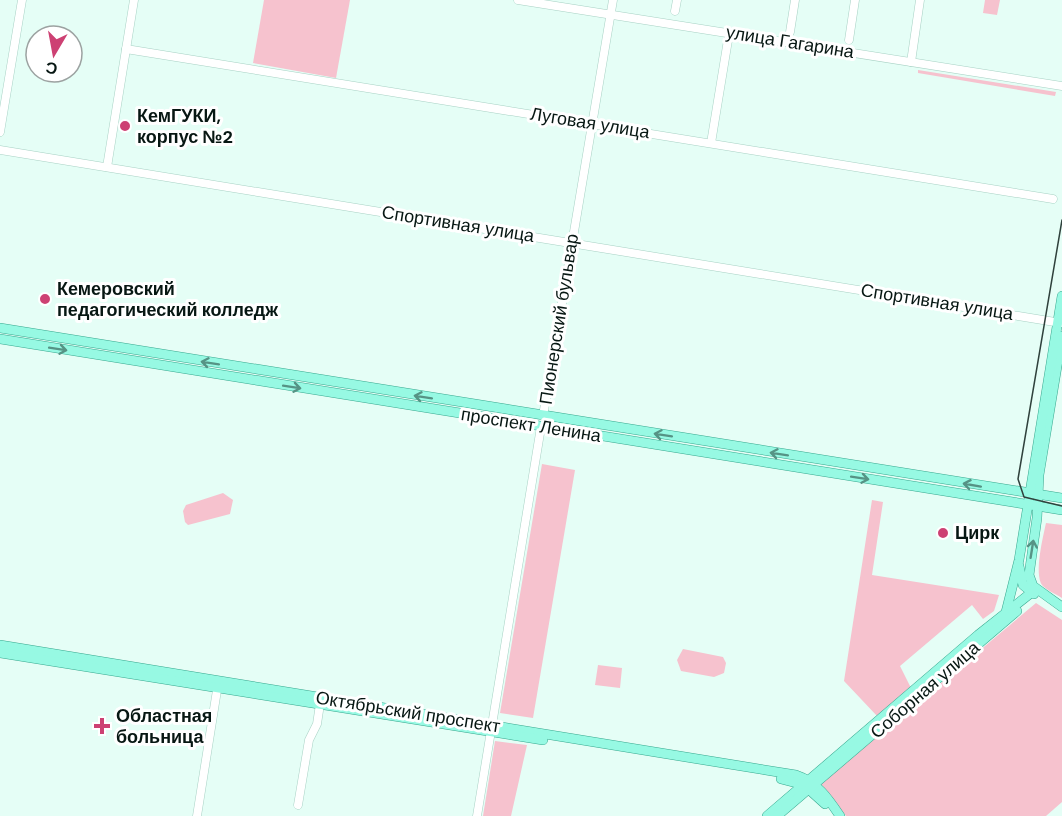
<svg xmlns="http://www.w3.org/2000/svg" width="1062" height="816" font-family="'DM Sans',sans-serif">
  <rect width="100%" height="100%" fill="#e5fef6"/>
  <g fill="#f6c2ce">
    <polygon points="264,0 350,0 336,78 253,63"/>
    <polygon points="985,0 1000,0 997,15 983,13"/>
    <polygon points="918,70 1056,92 1055,96 918,73"/>
    <polygon points="542,464 575,470 533,718 500,713"/>
    <polygon points="223,493 233,500 230,514 188,525 185,522 183,511 186,505"/>
    <polygon points="872,500 883,502 872,575 999,595 994,611 983,619 972,605 900,666 911,688 878,717 844,681"/>
    <path d="M1046,523L1062,525V598C1056,594 1046,590 1042,585C1034,573 1043,537 1046,523Z"/>
    <polygon points="1036,603 1062,620 1062,802 1046,816 846,816 821,784"/>
    <polygon points="683,649 723,657 726,663 724,673 714,677 681,671 677,660"/>
    <polygon points="598,665 622,668 620,688 595,685"/>
    <polygon points="495,741 527,745 511,816 483,816"/>
  </g>
  <g fill="none" stroke-linecap="round" stroke-linejoin="round">
    <defs>
      <g id="minor">
        <polyline points="518,0 1062,86"/>
        <polyline points="675,11 677,0"/>
        <polyline points="790,32 795,0"/>
        <polyline points="849,40 855,0"/>
        <polyline points="126,49 1053,199"/>
        <polyline points="911,62 920,0"/>
        <polyline points="0,132 22,0"/>
        <polyline points="711,143 728,40"/>
        <polyline points="0,150 1061,323"/>
        <polyline points="107,167 134,0"/>
        <polyline points="543,416 613,0"/>
        <polyline points="298,805 309,740 317,724 320,704"/>
        <polyline points="197,816 218,684"/>
        <polyline points="477,816 541,427"/>
      </g>
      <g id="major">
        <polyline points="0,328 1062,498"/>
        <polyline points="1062,336 1039,475 1037,518 1029,575 1033,586 1062,607"/>
        <polyline points="0,339 1062,510"/>
        <polyline points="1019,566 1023,585 1034,594"/>
        <polyline points="1006,612 1019,560 1062,296"/>
        <path d="M0,645L796,775C817,782 828,798 840,816"/>
        <polyline points="0,653 543,740"/>
        <polyline points="781,779 804,785 825,804"/>
        <polyline points="767,816 978,635 1036,589"/>
        <polyline points="777,816 1017,611"/>
      </g>
    </defs>
    <use href="#minor" stroke="#a7d1c4" stroke-width="9"/>
    <use href="#major" stroke="#38a78e" stroke-width="10"/>
    <use href="#minor" stroke="#fff" stroke-width="8"/>
    <use href="#major" stroke="#97f9e3" stroke-width="9"/>
    <polyline stroke="#2f413c" stroke-width="1.5" points="1062,220 1018,479 1024,497 1062,506"/>
  </g>
  <defs><path id="oneway-shaft" d="M-6 0H5M1.5-3L5.5 0L1.5 3" fill="none" stroke-width="1.6" stroke-linecap="round" stroke-linejoin="round" transform="scale(1.5)"/></defs>
  <g stroke="#569385">
    <use href="#oneway-shaft" transform="translate(58 349) rotate(9)"/>
    <use href="#oneway-shaft" transform="translate(210 363) rotate(-171)"/>
    <use href="#oneway-shaft" transform="translate(292 387) rotate(9)"/>
    <use href="#oneway-shaft" transform="translate(423 397) rotate(-171)"/>
    <use href="#oneway-shaft" transform="translate(663 435) rotate(-171)"/>
    <use href="#oneway-shaft" transform="translate(779 454) rotate(-171)"/>
    <use href="#oneway-shaft" transform="translate(860 478) rotate(9)"/>
    <use href="#oneway-shaft" transform="translate(972 485) rotate(-170)"/>
    <use href="#oneway-shaft" transform="translate(1032 549) rotate(-81)"/>
  </g>
  <g fill="#cd4173" stroke="#fff" stroke-width="2">
    <circle cx="125" cy="126" r="6"/>
    <circle cx="45" cy="299" r="6"/>
    <circle cx="943" cy="533" r="6"/>
    <path d="M99 717h6v6h6v6h-6v6h-6v-6h-6v-6h6z"/>
  </g>
  <g text-anchor="middle" stroke-width="6" stroke-linejoin="round" paint-order="stroke">
    <g font-size="18" fill="#071713" stroke="#fff">
      <text transform="translate(790 42) rotate(9)" y="6">улица Гагарина</text>
      <text transform="translate(590 123) rotate(9)" y="6">Луговая улица</text>
      <text transform="translate(458 224) rotate(9)" y="6">Спортивная улица</text>
      <text transform="translate(937 302) rotate(9)" y="6">Спортивная улица</text>
      <text transform="translate(559 319) rotate(-81)" y="6">Пионерский бульвар</text>
      <text transform="translate(531 425) rotate(9)" y="6">проспект Ленина</text>
      <text transform="translate(925 690) rotate(-41)" y="6">Соборная улица</text>
      <text transform="translate(408 712) rotate(9)" y="6">Октябрьский проспект</text>
    </g>
    <g font-size="18" font-weight="bold" fill="#071713" stroke="#fff" text-anchor="start">
      <text x="137" y="122">КемГУКИ,<tspan x="137" dy="21">корпус №2</tspan></text>
      <text x="57" y="295">Кемеровский<tspan x="57" dy="21">педагогический колледж</tspan></text>
      <text x="955" y="539">Цирк</text>
      <text x="116" y="722">Областная<tspan x="116" dy="21">больница</tspan></text>
    </g>
  </g>
  <g transform="translate(54 54) rotate(190)"><circle r="28" fill="#ffffff" stroke="#9ca2a1" stroke-width="1.5"/>
  <path d="M0-4.5L10 22L0 15L-10 22Z" fill="#cd4173"/>
  <text y="-9" font-size="16" font-weight="bold" text-anchor="middle" fill="#071713">С</text>
  </g>
</svg>
